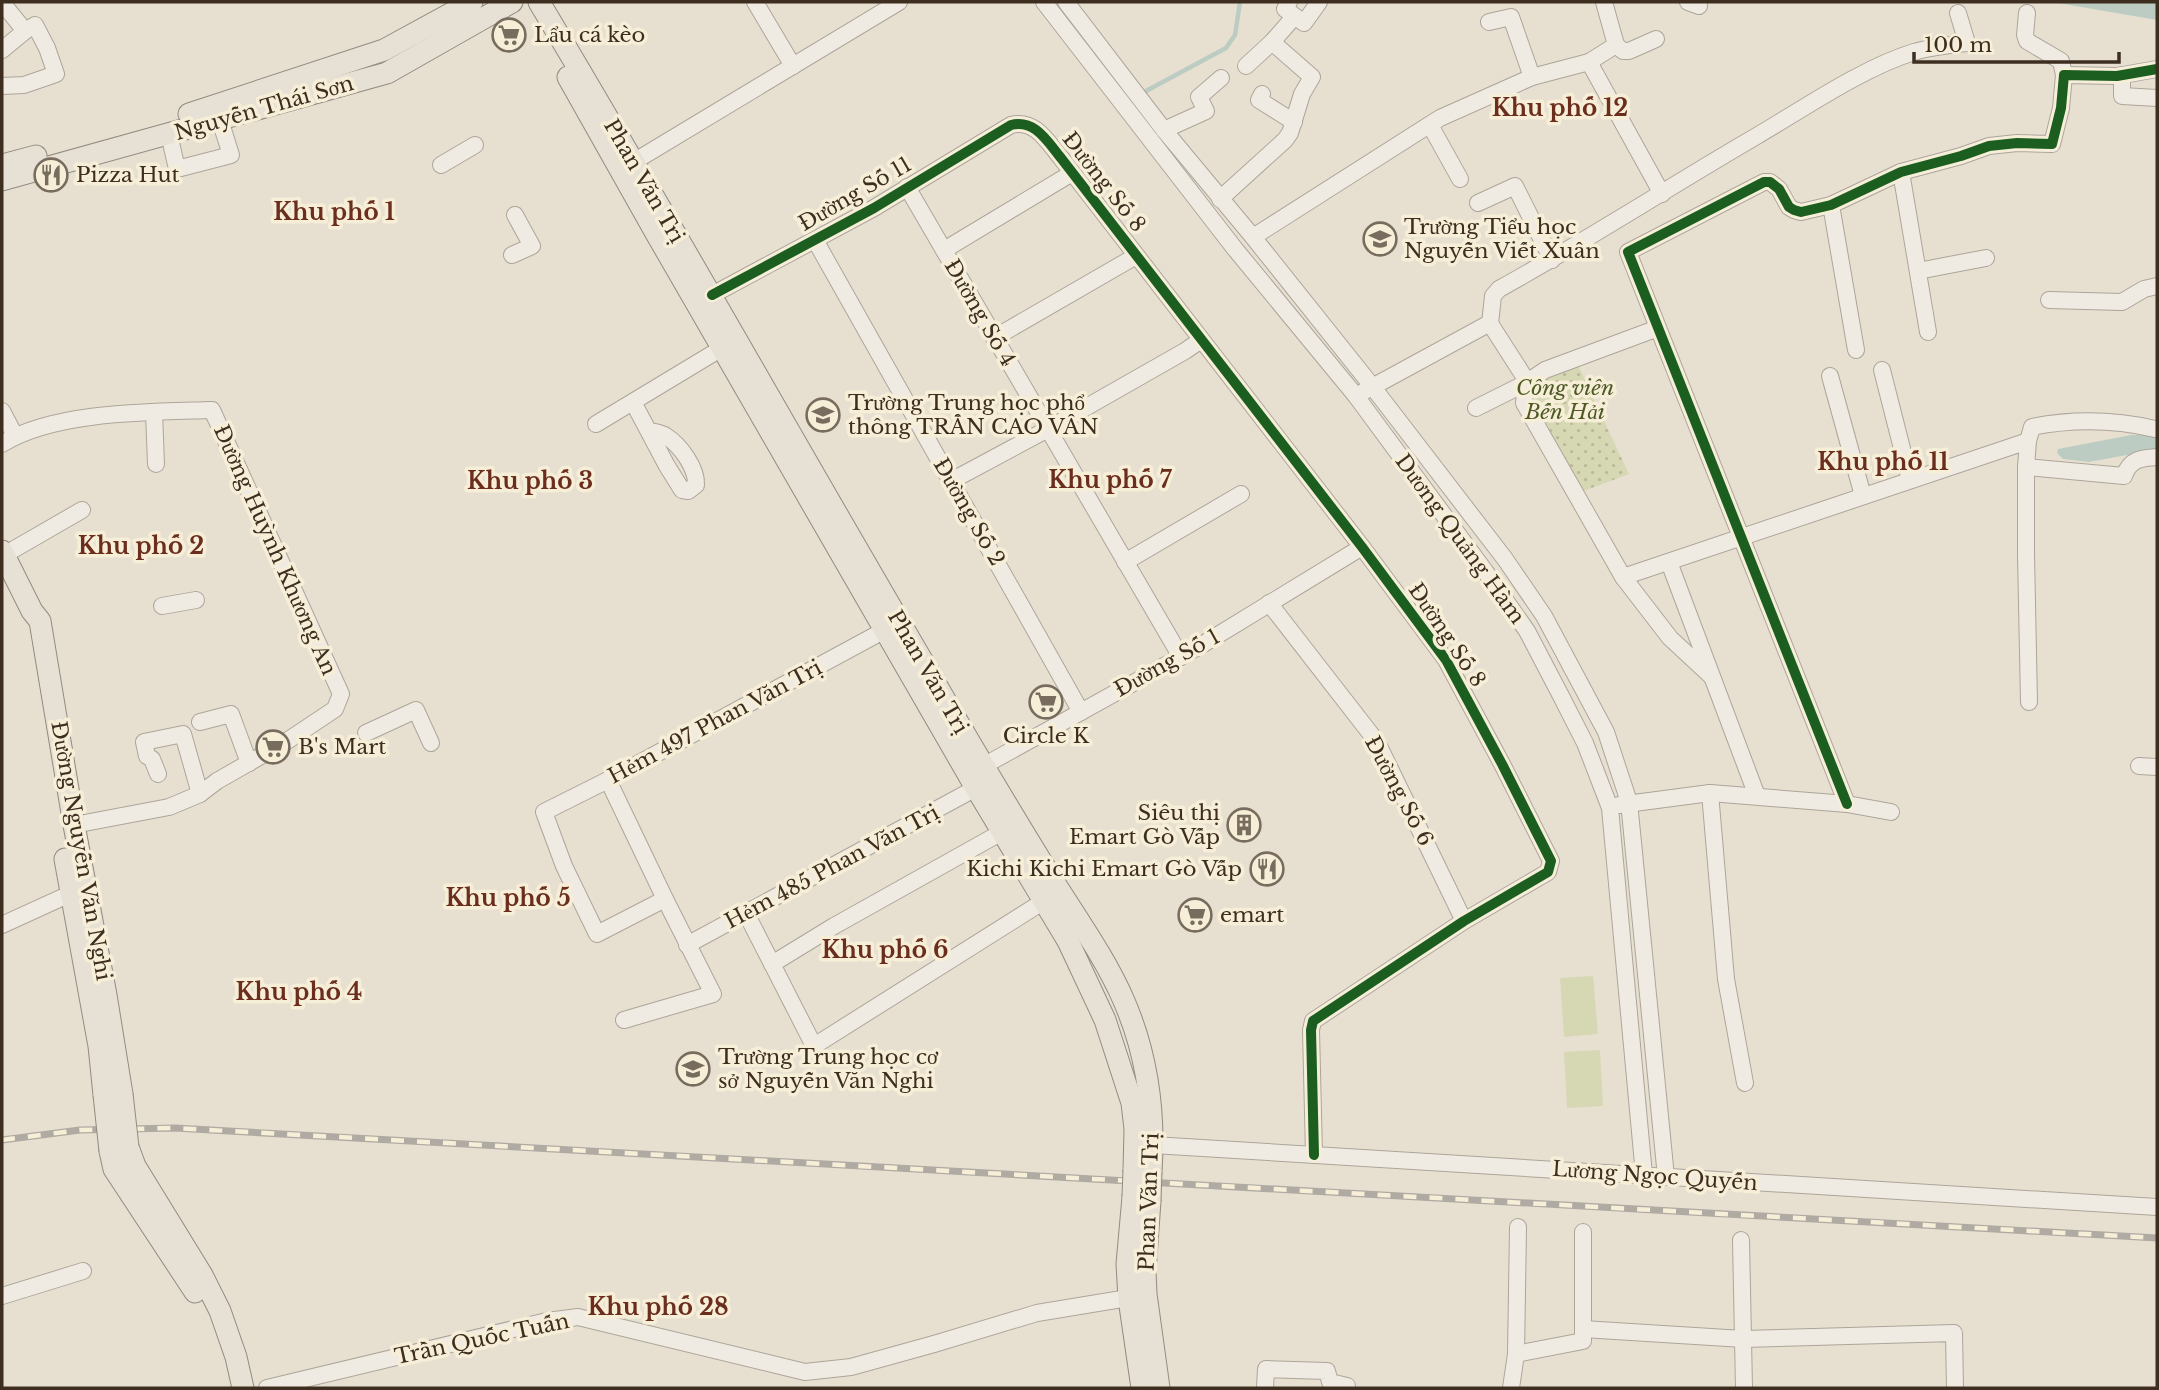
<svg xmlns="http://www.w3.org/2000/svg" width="2159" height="1390" font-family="'Libre Baskerville',serif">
  <defs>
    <pattern id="grass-dots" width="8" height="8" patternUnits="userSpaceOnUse" patternTransform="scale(1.75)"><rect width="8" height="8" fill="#d6d7b3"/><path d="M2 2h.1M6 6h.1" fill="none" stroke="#b9b99a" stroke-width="1.8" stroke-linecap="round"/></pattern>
  </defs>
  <rect width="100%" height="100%" fill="#e7e0d1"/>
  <polygon fill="url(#grass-dots)" points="1577,363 1629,474 1581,492 1532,396 1531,388 1540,380"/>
  <g fill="#d6d7b3">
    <polygon points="1593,976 1598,1034 1564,1037 1560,978"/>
    <polygon points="1600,1050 1603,1106 1567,1108 1564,1052"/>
  </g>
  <g fill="#bcccc2">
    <polygon points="2052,2 2157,2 2157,20"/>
    <polygon points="2131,435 2157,435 2157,451 2138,453 2089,462 2063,459 2057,453 2058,449"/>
  </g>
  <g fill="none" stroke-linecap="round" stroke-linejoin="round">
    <polyline stroke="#bcccc2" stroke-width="4.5" points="1146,91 1226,48 1235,35 1240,2"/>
    <defs>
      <g id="minor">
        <polyline points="755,2 793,66"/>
        <polyline points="1044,2 1235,249 1356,396 1485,571 1527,631 1561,696 1585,743 1610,808 1644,1175"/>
        <polyline points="1066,2 1164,130 1253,237 1372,386 1505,559 1544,616 1606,732 1629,802 1666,1177"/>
        <polyline points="1289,2 1285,9 1304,23 1319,2"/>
        <polyline points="1688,2 1699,6"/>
        <polyline points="2027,13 2025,35 2027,41 2061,61 2064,75"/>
        <polyline points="1489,22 1511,17 1532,77"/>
        <polyline points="1616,45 1623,51 1629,51 1656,39"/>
        <polyline points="2,50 25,31"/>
        <polyline points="1589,62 1662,194"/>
        <polyline points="1246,66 1272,42"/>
        <polyline points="2122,75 2122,96 2157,98"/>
        <polyline points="2,86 24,85 56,74 47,48 35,25 25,31 4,5"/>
        <polyline points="1262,94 1259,100 1294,122"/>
        <polyline points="1430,125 1460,179"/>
        <polyline points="1164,130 1206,111 1199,97 1221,78"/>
        <polyline points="169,134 177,169 231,155 220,120"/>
        <polyline points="635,161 899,2"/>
        <polyline points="441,165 475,145"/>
        <polyline points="1901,172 1928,332"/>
        <polyline points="907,187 1181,657"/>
        <polyline points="1220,199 1285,140 1290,133 1302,94 1312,77 1272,42 1294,17"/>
        <polyline points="1478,203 1515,186 1552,260"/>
        <polyline points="1831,205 1856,350"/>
        <polyline points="1253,237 1440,118 1532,77 1589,62 1616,45 1604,2"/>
        <polyline points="815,240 1081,712"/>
        <polyline points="944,250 1072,173"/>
        <polyline points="512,255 532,246 515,215"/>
        <polyline points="1918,271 1986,258"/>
        <path d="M712,295L874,208L1011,125C1035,119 1047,141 1061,158L1362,547L1446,660L1502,764L1551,861L1548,872L1464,921L1313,1021L1311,1030L1314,1155"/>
        <polyline points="2049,300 2122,302 2144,289 2157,286"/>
        <path d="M1490,324L1493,296L1499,289C1586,241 1669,187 1755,137C1803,109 1862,68 1914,52C1931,47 1950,45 1967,43L1958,13"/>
        <polyline points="994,338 1136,256"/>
        <polyline points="1882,370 1910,480"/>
        <polyline points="1830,376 1863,496"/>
        <polyline points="1363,392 1488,324 1491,325 1523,375 1526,383 1524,403 1623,577 1670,638 1712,677"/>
        <path d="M633,402L667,466L682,490L688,491L696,485C697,468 680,445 666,436C662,433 655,432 649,431"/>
        <polyline points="1476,408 1526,383 1545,370 1658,328"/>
        <polyline points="2,411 15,436"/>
        <polyline points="154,412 156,464"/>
        <polyline points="596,424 722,348"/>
        <path d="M2028,441L2032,427C2072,419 2116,420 2155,429"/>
        <path d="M2,444C54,411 151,412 212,410L341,694L335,709L287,741L217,781L200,794L169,807L74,825"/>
        <polyline points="2026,467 2026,554 2029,702"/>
        <polyline points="951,481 1048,429 1185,351 1201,340"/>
        <polyline points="4,555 82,510"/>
        <polyline points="1125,562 1241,494"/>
        <polyline points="1669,562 1757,796"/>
        <path d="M1623,577L2028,441L2026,467L2124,476C2130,459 2141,458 2157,457"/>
        <polyline points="1269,603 1377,742 1464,921"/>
        <polyline points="162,606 196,600"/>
        <polyline points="200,722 231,714 249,763"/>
        <polyline points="366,733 416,710 431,743"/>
        <polyline points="2139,766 2157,767"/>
        <polyline points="976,770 1200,646 1362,547"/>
        <polyline points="158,774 152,759 147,756 144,742 183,734 200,794"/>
        <polyline points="608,780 665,899 713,994 624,1020"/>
        <polyline points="1710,793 1726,979 1745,1083"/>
        <polyline points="1847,804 1628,252 1764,182 1770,182 1779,189 1789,207 1794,210 1801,212 1831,205 1901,172 1961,156 1989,146 2017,143 2052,144 2061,108 2064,75 2117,76 2157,69"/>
        <polyline points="1619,805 1710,793 1847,804 1891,812"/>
        <polyline points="665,899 597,934 564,866 544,812 608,780 885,630"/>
        <polyline points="746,913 814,1046 1052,896"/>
        <polyline points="2,925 72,893"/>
        <polyline points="687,945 976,788"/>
        <polyline points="772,964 834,926 1002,832"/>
        <polyline points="1153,1145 2157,1207"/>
        <polyline points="1741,1240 1744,1388"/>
        <polyline points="2,1296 83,1271"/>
        <polyline points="1583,1329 1743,1339 1954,1333 1955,1388"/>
        <polyline points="1516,1354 1518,1227"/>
        <polyline points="267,1388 547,1321 578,1317 805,1372 851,1367 934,1344 1037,1313 1140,1296"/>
        <polyline points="1265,1388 1266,1369 1327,1371 1330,1382 1347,1386 1347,1388"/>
        <polyline points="1511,1388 1516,1354 1583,1341 1583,1232"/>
      </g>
      <g id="major">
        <path d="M539,2C671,222 796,446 926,667C966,737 1007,806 1049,874C1075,916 1105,957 1124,1001C1147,1054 1155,1114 1151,1172"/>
        <polyline points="568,77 657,235 976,788 1068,941 1105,1020 1132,1103 1135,1129 1134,1170"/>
        <polyline points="189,114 384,50 472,2"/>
        <polyline points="2,165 36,156"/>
        <polyline points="2,180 387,73 512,2"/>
        <polyline points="2,551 32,611 40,621 74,825 106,995 122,1094"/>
        <polyline points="65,859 99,1046 104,1095"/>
        <polyline points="128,1147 135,1166 202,1275 220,1311 236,1357 243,1388"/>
        <polyline points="110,1151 114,1169 195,1292"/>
        <polyline points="1133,1197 1127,1264 1129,1299 1142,1388"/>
        <polyline points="1150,1201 1145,1272 1146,1294 1159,1388"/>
      </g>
    </defs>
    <use href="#minor" stroke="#ada599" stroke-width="18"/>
    <use href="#major" stroke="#928b80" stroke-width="23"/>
    <use href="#minor" stroke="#efebe3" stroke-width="16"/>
    <use href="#major" stroke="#e6e1d4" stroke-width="21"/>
    <defs>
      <polyline id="rail" points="2,1140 80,1130 175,1128 2157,1238"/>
    </defs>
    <use href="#rail" stroke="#afaaa2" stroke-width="7"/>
    <use href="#rail" stroke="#f7eed8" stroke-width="4.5" stroke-dasharray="13" stroke-linecap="butt"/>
    <defs>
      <g id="major-bridge">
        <polyline points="122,1094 128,1147"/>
        <polyline points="104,1095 110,1151"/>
        <polyline points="1133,1197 1134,1170"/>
        <polyline points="1150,1201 1151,1172"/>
      </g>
    </defs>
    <use href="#major-bridge" stroke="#928b80" stroke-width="23" stroke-linecap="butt"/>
    <use href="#major-bridge" stroke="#e6e1d4" stroke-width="21"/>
    <defs>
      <g id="cycleway">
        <path d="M712,295L874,208L1011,125C1035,119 1047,141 1061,158L1362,547L1446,660L1502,764L1551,861L1548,872L1464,921L1313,1021L1311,1030L1314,1155"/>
        <polyline points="1847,804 1628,252 1764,182 1770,182 1779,189 1789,207 1794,210 1801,212 1831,205 1901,172 1961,156 1989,146 2017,143 2052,144 2061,108 2064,75 2117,76 2157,69"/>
      </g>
    </defs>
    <use href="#cycleway" stroke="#f7eed8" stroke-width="15"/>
    <use href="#cycleway" stroke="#1b5e20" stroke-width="10"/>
  </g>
  <defs>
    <symbol id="supermarket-ring" viewBox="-11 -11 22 22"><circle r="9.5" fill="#f7eed8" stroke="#786c5e" stroke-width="1.5"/><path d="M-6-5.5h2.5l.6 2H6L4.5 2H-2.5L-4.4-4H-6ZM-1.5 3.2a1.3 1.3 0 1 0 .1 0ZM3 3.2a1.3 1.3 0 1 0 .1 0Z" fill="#786c5e"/></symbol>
    <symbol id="restaurant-ring" viewBox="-11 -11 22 22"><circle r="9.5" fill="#f7eed8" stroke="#786c5e" stroke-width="1.5"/><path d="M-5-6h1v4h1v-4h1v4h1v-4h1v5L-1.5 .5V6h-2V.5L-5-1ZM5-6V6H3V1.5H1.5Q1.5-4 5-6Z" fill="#786c5e"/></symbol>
    <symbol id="school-ring" viewBox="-11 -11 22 22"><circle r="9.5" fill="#f7eed8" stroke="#786c5e" stroke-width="1.5"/><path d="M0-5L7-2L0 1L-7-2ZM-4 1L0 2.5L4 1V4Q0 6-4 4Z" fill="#786c5e"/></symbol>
    <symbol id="building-ring" viewBox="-11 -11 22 22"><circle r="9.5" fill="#f7eed8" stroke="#786c5e" stroke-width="1.5"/><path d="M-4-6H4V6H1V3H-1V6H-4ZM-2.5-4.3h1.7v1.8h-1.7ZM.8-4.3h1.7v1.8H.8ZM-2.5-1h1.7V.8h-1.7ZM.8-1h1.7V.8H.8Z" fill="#786c5e"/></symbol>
  </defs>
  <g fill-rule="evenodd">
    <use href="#supermarket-ring" x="490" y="16" width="38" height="38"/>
    <use href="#restaurant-ring" x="32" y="156" width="38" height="38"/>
    <use href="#school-ring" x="1361" y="220" width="38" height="38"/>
    <use href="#school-ring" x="804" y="396" width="38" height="38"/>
    <use href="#supermarket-ring" x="1027" y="683" width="38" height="38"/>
    <use href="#supermarket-ring" x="254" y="728" width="38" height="38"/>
    <use href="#building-ring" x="1225" y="806" width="38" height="38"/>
    <use href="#restaurant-ring" x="1248" y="850" width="38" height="38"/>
    <use href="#supermarket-ring" x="1176" y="896" width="38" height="38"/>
    <use href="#school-ring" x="674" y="1050" width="38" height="38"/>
  </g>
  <g text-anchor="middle" stroke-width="7" stroke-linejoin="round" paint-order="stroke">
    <g font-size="21" fill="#3d2e20" stroke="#f7eed8" text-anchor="start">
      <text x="534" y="42">Lẩu cá kèo</text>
      <text x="76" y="182">Pizza Hut</text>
      <text x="1404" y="234">Trường Tiểu học<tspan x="1404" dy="24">Nguyễn Viết Xuân</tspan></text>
      <text x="848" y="410">Trường Trung học phổ<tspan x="848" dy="24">thông TRẦN CAO VÂN</tspan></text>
      <text x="1046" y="743" text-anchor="middle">Circle K</text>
      <text x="298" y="754">B's Mart</text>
      <text x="1220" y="820" text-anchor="end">Siêu thị<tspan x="1220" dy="24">Emart Gò Vấp</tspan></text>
      <text x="1242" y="876" text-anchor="end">Kichi Kichi Emart Gò Vấp</text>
      <text x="1220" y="922">emart</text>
      <text x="718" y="1064">Trường Trung học cơ<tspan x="718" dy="24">sở Nguyễn Văn Nghi</tspan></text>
    </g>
    <g font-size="21" fill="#3d2e20" stroke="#f7eed8">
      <text transform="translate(264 108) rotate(-16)" y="7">Nguyễn Thái Sơn</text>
      <text transform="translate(644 181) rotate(60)" y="7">Phan Văn Trị</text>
      <text transform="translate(1104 182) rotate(52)" y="7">Đường Số 8</text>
      <text transform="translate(855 194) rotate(-30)" y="7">Đường Số 11</text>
      <text transform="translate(980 313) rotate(60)" y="7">Đường Số 4</text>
      <text transform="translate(969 512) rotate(60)" y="7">Đường Số 2</text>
      <text transform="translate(1460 539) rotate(54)" y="7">Dương Quảng Hàm</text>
      <text transform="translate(275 550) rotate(66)" y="7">Đường Huỳnh Khương An</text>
      <text transform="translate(1447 635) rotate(56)" y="7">Đường Số 8</text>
      <text transform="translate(1167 663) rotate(-29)" y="7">Đường Số 1</text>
      <text transform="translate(928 672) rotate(60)" y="7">Phan Văn Trị</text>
      <text transform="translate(715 722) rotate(-28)" y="7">Hẻm 497 Phan Văn Trị</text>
      <text transform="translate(1399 791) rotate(62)" y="7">Đường Số 6</text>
      <text transform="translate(81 851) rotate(80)" y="7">Đường Nguyễn Văn Nghi</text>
      <text transform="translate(832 867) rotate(-28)" y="7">Hẻm 485 Phan Văn Trị</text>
      <text transform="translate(1655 1176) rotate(4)" y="7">Lương Ngọc Quyến</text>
      <text transform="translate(1149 1202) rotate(-88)" y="7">Phan Văn Trị</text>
      <text transform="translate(482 1339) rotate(-12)" y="7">Trần Quốc Tuấn</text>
    </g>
    <g font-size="21" font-style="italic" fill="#4d5a26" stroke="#f7eed8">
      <text x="1565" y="395">Công viên<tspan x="1565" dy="24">Bến Hải</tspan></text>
    </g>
    <g font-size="23" font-weight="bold" fill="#6b2e1e" stroke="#f7eed8">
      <text x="1560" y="116">Khu phố 12</text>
      <text x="334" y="220">Khu phố 1</text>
      <text x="1883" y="470">Khu phố 11</text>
      <text x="1110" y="488">Khu phố 7</text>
      <text x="530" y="489">Khu phố 3</text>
      <text x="141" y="554">Khu phố 2</text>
      <text x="508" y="906">Khu phố 5</text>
      <text x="885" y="958">Khu phố 6</text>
      <text x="299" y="1000">Khu phố 4</text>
      <text x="658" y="1315">Khu phố 28</text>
    </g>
  </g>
  <rect width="2159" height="1390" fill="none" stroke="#3d2e20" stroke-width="7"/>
  <path d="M1914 52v10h205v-10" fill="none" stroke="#3d2e20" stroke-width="3.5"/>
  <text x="1924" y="52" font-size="21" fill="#3d2e20" stroke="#f7eed8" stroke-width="5" paint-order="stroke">100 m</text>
</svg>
